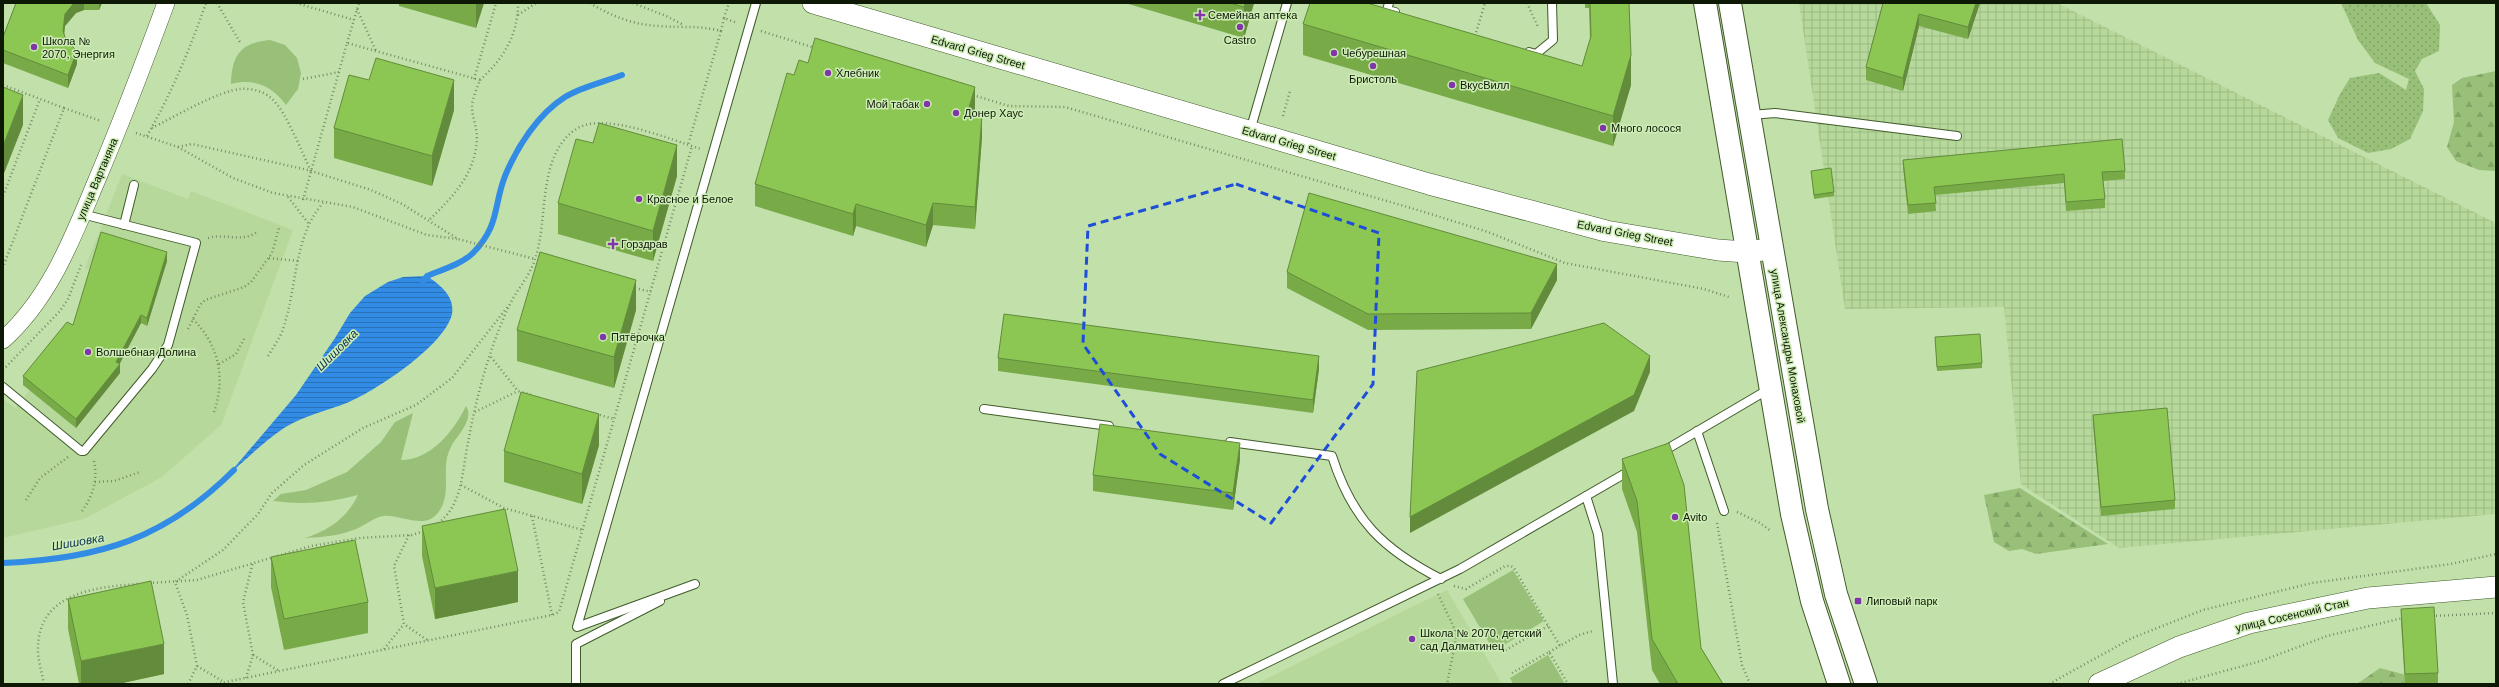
<svg xmlns="http://www.w3.org/2000/svg" width="2499" height="687" font-family="Arial,sans-serif">
  <defs>
    <pattern id="industrial-grid" width="8" height="8" patternUnits="userSpaceOnUse"><rect width="8" height="8" fill="#b6d99b"/><path d="M0 4h8M4 0v8" fill="none" stroke="#9bba84"/></pattern>
    <pattern id="grass-dots" width="8" height="8" patternUnits="userSpaceOnUse"><rect width="8" height="8" fill="#98c078"/><path d="M2 2h.1M6 6h.1" fill="none" stroke="#82a466" stroke-width="1.8" stroke-linecap="round"/></pattern>
    <pattern id="forest-firs" width="22" height="20" patternUnits="userSpaceOnUse"><rect width="22" height="20" fill="#98c078"/><path d="M5 1l3.5 6h-7zM16 11l3.5 6h-7z" fill="#82a466"/></pattern>
    <pattern id="water-rules" width="6" height="5" patternUnits="userSpaceOnUse"><rect width="6" height="5" fill="#328ce5"/><path d="M0 2.5h6" fill="none" stroke="#2972b8"/></pattern>
  </defs>
  <rect width="100%" height="100%" fill="#c1e0aa"/>
  <g fill="#b6d99b">
    <polygon points="122,174 188,199 191,191 293,230 221,425 162,477 84,519 3,538 3,399 15,408 30,390 23,385 67,331 70,332 92,270 85,268"/>
    <polygon points="1447,590 1502,684 1256,684 1438,594"/>
  </g>
  <polygon fill="url(#industrial-grid)" points="1799,3 2057,3 2496,223 2496,514 2119,548 2021,484 2004,307 1845,309"/>
  <polygon fill="url(#grass-dots)" points="2341,3 2426,3 2440,25 2439,51 2422,59 2415,71 2424,89 2423,111 2410,139 2391,149 2368,153 2338,138 2328,120 2340,94 2350,78 2379,73 2406,90 2409,79 2375,63 2358,40"/>
  <g fill="url(#forest-firs)">
    <polygon points="2496,71 2496,171 2495,171 2479,170 2456,161 2447,147 2454,122 2452,85 2462,78"/>
    <polygon points="2020,488 2108,544 2036,554 2022,549 2009,551 1994,542 1984,495"/>
    <polygon points="2380,668 2406,675 2406,684 2357,684"/>
  </g>
  <g fill="#98c078">
    <path d="M270,40L285,45L297,58L301,73L298,89L286,105C272,86 254,78 231,84C232,55 240,43 270,40Z"/>
    <path d="M466,406C475,420 456,436 451,447C441,465 450,486 443,504C430,535 404,514 383,516C375,517 364,526 356,529C339,536 322,537 305,538C328,531 347,518 358,495C328,503 304,505 273,501L281,494L306,490L347,472L381,442L395,422L413,413L401,460C431,460 454,431 466,406Z"/>
    <polygon points="1513,570 1544,621 1494,651 1463,599"/>
    <polygon points="1548,655 1565,684 1513,684 1510,678"/>
  </g>
  <path fill="url(#water-rules)" d="M427,276C440,285 455,296 452,314C445,345 377,390 349,402C327,411 305,415 284,428C264,441 246,460 228,475L296,395L335,338L350,313L365,296L388,282L403,277Z"/>
  <g fill="none" stroke-linecap="round" stroke-linejoin="round">
    <g stroke="#328ce5" stroke-width="6">
      <path d="M423,281L427,276C441,270 462,264 473,253C500,225 493,207 505,176C517,147 538,114 565,97C581,87 604,82 622,75"/>
      <path d="M3,563C99,559 165,539 234,470"/>
    </g>
    <defs>
      <g id="service">
        <polyline points="1389,3 1387,10 1395,12"/>
        <polyline points="1529,52 1536,54 1553,40 1552,3"/>
        <polyline points="1751,115 1775,113 1957,136"/>
        <polyline points="1250,131 1287,3"/>
        <polyline points="124,225 134,185"/>
        <polyline points="3,387 81,451 84,451 152,369 168,345 196,243 82,214"/>
        <polyline points="984,409 1109,426"/>
        <polyline points="1697,431 1724,511"/>
        <path d="M1230,442L1332,456C1352,519 1382,549 1441,579"/>
        <polyline points="1662,452 1769,389"/>
        <polyline points="1586,496 1598,534 1613,684"/>
        <polyline points="695,584 577,627 756,3"/>
        <polyline points="576,684 576,644 660,601"/>
        <polyline points="1223,684 1460,569 1631,470"/>
      </g>
      <path id="minor" d="M3,340C50,298 72,239 96,182C121,123 144,63 166,3"/>
      <g id="tertiary">
        <polyline points="813,3 1429,184 1606,231 1718,250 1746,252 1771,249"/>
        <polyline points="2099,684 2179,647 2249,623 2368,598 2496,587"/>
      </g>
      <g id="secondary">
        <polyline points="1705,3 1792,514 1812,601 1839,684"/>
        <polyline points="1730,3 1817,509 1836,594 1866,684"/>
      </g>
    </defs>
    <use href="#service" stroke="#415b2a" stroke-width="10"/>
    <use href="#minor" stroke="#415b2a" stroke-width="18"/>
    <use href="#tertiary" stroke="#415b2a" stroke-width="22"/>
    <use href="#secondary" stroke="#415b2a" stroke-width="24"/>
    <g stroke="#778d65" stroke-width="2.5" stroke-dasharray="1 3" stroke-linecap="butt">
      <polyline points="217,3 241,44"/>
      <polyline points="296,3 354,20"/>
      <path d="M590,3C611,16 634,25 659,26C682,28 698,25 721,31L688,145"/>
      <polyline points="633,3 666,16 684,25"/>
      <polyline points="1527,3 1538,27"/>
      <polyline points="357,9 376,51"/>
      <polyline points="518,15 536,3"/>
      <polyline points="724,18 729,3"/>
      <polyline points="721,31 724,18 737,23"/>
      <polyline points="761,31 815,48"/>
      <polyline points="1475,36 1485,3"/>
      <polyline points="347,43 359,3"/>
      <polyline points="303,79 339,72"/>
      <polyline points="474,79 496,3"/>
      <path d="M480,80C503,59 518,36 518,3"/>
      <polyline points="3,85 64,108 3,267"/>
      <polyline points="973,95 1009,106 1065,107 1421,211 1488,232 1565,263 1704,289 1729,297"/>
      <polyline points="64,108 101,121"/>
      <polyline points="1283,116 1290,91"/>
      <path d="M152,128C172,118 220,90 241,89C251,88 264,91 272,99C286,111 302,153 311,171"/>
      <polyline points="136,133 178,147 233,178 273,193 353,207 427,235 457,239"/>
      <path d="M147,136C171,94 190,49 206,3"/>
      <polyline points="178,147 192,144 308,170 371,190 402,204 458,239 535,259"/>
      <polyline points="3,196 40,99"/>
      <polyline points="288,197 309,224"/>
      <path d="M303,200L347,43L480,80C477,88 472,99 472,107C472,117 477,127 477,137C476,173 454,196 429,220"/>
      <path d="M208,238C225,233 242,243 257,232"/>
      <polyline points="269,258 298,261"/>
      <polyline points="635,288 651,292"/>
      <path d="M193,319C220,347 226,379 213,415"/>
      <polyline points="188,329 200,305 205,300 244,287 251,282 272,253 279,228"/>
      <path d="M268,356C274,346 281,337 284,326C297,286 294,236 323,203"/>
      <polyline points="491,357 518,391 531,395"/>
      <polyline points="219,364 236,354 245,337"/>
      <polyline points="3,370 60,311 68,299 81,265"/>
      <polyline points="475,412 518,391"/>
      <polyline points="596,414 614,419"/>
      <polyline points="95,482 114,481 140,472"/>
      <polyline points="461,485 504,508 583,530"/>
      <polyline points="26,500 40,478 68,457"/>
      <path d="M82,511C93,496 98,479 94,461"/>
      <polyline points="1737,512 1760,523 1771,531"/>
      <polyline points="532,516 552,615"/>
      <path d="M438,523C463,505 462,470 468,443C476,397 490,346 510,304C518,288 530,276 535,259C549,220 536,153 578,128C606,112 671,140 701,149"/>
      <polyline points="1717,523 1742,665 1750,684"/>
      <polyline points="409,535 394,566 404,624 427,640"/>
      <polyline points="149,583 197,580 311,546 360,538 412,535 424,531"/>
      <polyline points="1454,586 1466,589 1505,566 1511,566 1514,568 1560,646 1579,635 1593,631"/>
      <polyline points="1438,594 1457,634 1447,684"/>
      <polyline points="2432,616 2496,613"/>
      <polyline points="384,649 404,624"/>
      <polyline points="1502,652 1548,626"/>
      <polyline points="1549,652 1560,646"/>
      <polyline points="253,655 279,671"/>
      <polyline points="197,666 224,682"/>
      <polyline points="1512,673 1549,652 1568,684"/>
      <polyline points="246,678 253,655 243,602 253,562"/>
      <path d="M44,684C42,673 38,661 38,650C37,593 95,587 138,584"/>
      <polyline points="188,684 197,666 187,615 175,582 223,550 258,514 272,493 304,465 363,428 416,405 452,378 509,305"/>
      <polyline points="216,684 552,615 559,612 692,146"/>
      <polyline points="2049,684 2132,638 2203,610 2312,583 2451,564 2496,554"/>
      <polyline points="2177,684 2261,661 2327,636 2403,618"/>
    </g>
    <use href="#service" stroke="#fff" stroke-width="8"/>
    <use href="#minor" stroke="#fff" stroke-width="17"/>
    <use href="#tertiary" stroke="#fff" stroke-width="21"/>
    <use href="#secondary" stroke="#fff" stroke-width="22"/>
  </g>
  <g fill="#78ab48">
    <polygon points="16,3 102,3 99,10 84,10 76,13 65,26 64,34 77,64 68,88 3,63 3,37"/>
    <polygon points="399,3 484,3 476,28 399,6"/>
    <polygon points="1125,3 1254,3 1244,38"/>
    <polygon points="1585,3 1629,3 1631,85 1613,146 1303,55 1303,24 1582,66 1590,40 1589,8 1585,8"/>
    <polygon points="1883,3 1980,3 1968,39 1919,26 1903,91 1866,80 1866,67"/>
    <polygon points="808,63 975,109 974,113 982,137 975,229 933,225 926,247 856,226 853,236 755,206 755,184 794,75"/>
    <polygon points="369,80 454,110 432,186 334,158 334,128"/>
    <polygon points="593,143 677,176 653,261 558,234 558,203"/>
    <polygon points="1903,160 2125,171 2125,179 2103,181 2105,199 2105,208 2066,211 2064,183 1935,195 1936,211 1908,214 1903,168"/>
    <polygon points="1811,171 1834,192 1834,196 1814,199"/>
    <polygon points="167,261 147,326 141,323 119,364 120,373 76,428 23,385 23,376 73,325"/>
    <polygon points="1287,272 1557,280 1531,329 1368,330 1287,288"/>
    <polygon points="636,310 614,388 517,361 517,330"/>
    <polygon points="1935,337 1982,363 1982,368 1937,371"/>
    <polygon points="998,358 1319,369 1313,413 998,371"/>
    <polygon points="2093,415 2175,500 2175,509 2101,516 2093,424"/>
    <polygon points="599,445 582,504 504,482 504,451"/>
    <polygon points="1240,459 1233,510 1093,491 1093,475"/>
    <polygon points="1622,459 1701,648 1723,684 1660,684 1652,670 1637,532 1622,489"/>
    <polygon points="422,526 518,602 435,619 422,556"/>
    <polygon points="271,557 368,602 368,633 284,650 271,587"/>
    <polygon points="68,599 164,674 118,684 79,684 68,629"/>
    <polygon points="2401,609 2438,673 2438,684 2405,684 2401,622"/>
  </g>
  <g fill="#628b3b">
    <polygon points="74,3 84,3 84,10 76,13 65,26 63,44 63,31 65,14"/>
    <polygon points="99,3 102,3 99,10"/>
    <polygon points="476,3 484,3 476,28"/>
    <polygon points="1245,3 1254,3 1244,38 1244,7"/>
    <polygon points="1976,3 1980,3 1968,39 1968,27"/>
    <polygon points="1919,14 1919,26 1903,91 1903,78"/>
    <polygon points="77,51 77,64 68,88 68,75"/>
    <polygon points="1631,55 1631,85 1613,146 1613,116"/>
    <polygon points="454,80 454,110 432,186 432,156"/>
    <polygon points="975,87 975,109 968,133 968,111"/>
    <polygon points="23,95 23,125 3,176 3,146"/>
    <polygon points="982,115 982,137 975,229 975,207"/>
    <polygon points="677,145 677,176 653,261 653,231"/>
    <polygon points="933,203 933,225 926,247 926,225"/>
    <polygon points="856,204 856,226 853,236 853,214"/>
    <polygon points="167,252 167,261 147,326 147,318"/>
    <polygon points="1557,264 1557,280 1531,329 1531,313"/>
    <polygon points="636,280 636,310 614,388 614,357"/>
    <polygon points="141,315 141,323 117,369 120,364 120,373 76,428 76,419 116,362"/>
    <polygon points="1319,356 1319,369 1313,413 1313,400"/>
    <polygon points="1650,356 1650,372 1634,411 1410,533 1410,517"/>
    <polygon points="599,414 599,445 582,504 582,474"/>
    <polygon points="1240,443 1240,459 1233,510 1233,493"/>
    <polygon points="518,571 518,602 435,619 435,588"/>
    <polygon points="164,644 164,674 118,684 81,684 81,661"/>
  </g>
  <g fill="#8cc754" stroke="#628b3b">
    <polygon points="16,3 74,3 65,14 63,31 66,40 77,51 68,75 3,50 3,37"/>
    <polygon points="1230,3 1245,3 1244,7"/>
    <polygon points="1310,3 1367,3 1582,66 1591,36 1590,3 1629,3 1631,55 1613,116 1303,24"/>
    <polygon points="1883,3 1976,3 1968,27 1919,14 1903,78 1866,67"/>
    <polygon points="815,38 975,87 968,111 982,115 975,207 933,203 926,225 856,204 853,214 755,184 787,73 794,75 799,60 808,63"/>
    <polygon points="376,58 454,80 432,156 334,128 349,75 369,80"/>
    <polygon points="3,87 23,95 3,146"/>
    <polygon points="599,123 677,145 653,231 558,203 576,139 593,143"/>
    <polygon points="2122,139 2125,171 2102,172 2105,199 2066,202 2064,174 1934,187 1936,203 1908,205 1903,160"/>
    <polygon points="1831,168 1834,192 1814,195 1811,171"/>
    <polygon points="1309,193 1557,264 1531,313 1368,314 1287,272"/>
    <polygon points="101,232 167,252 147,318 141,315 116,362 120,364 76,419 23,376 67,322 73,325"/>
    <polygon points="540,252 636,280 614,357 517,330"/>
    <polygon points="1004,314 1319,356 1313,400 998,358"/>
    <polygon points="1604,323 1650,356 1634,395 1410,517 1417,371"/>
    <polygon points="1980,334 1982,363 1937,367 1935,337"/>
    <polygon points="521,392 599,414 582,474 504,451"/>
    <polygon points="2167,408 2175,500 2101,507 2093,415"/>
    <polygon points="1100,424 1240,443 1233,493 1093,475"/>
    <polygon points="1669,443 1684,485 1701,648 1723,684 1678,684 1652,639 1637,501 1622,459"/>
    <polygon points="505,509 518,571 435,588 422,526"/>
    <polygon points="355,540 368,602 284,619 271,557"/>
    <polygon points="151,581 164,644 81,661 68,599"/>
    <polygon points="2434,607 2438,673 2405,674 2401,609"/>
  </g>
  <path fill="none" stroke="#1d4ed8" stroke-width="3" stroke-dasharray="8 5" stroke-linejoin="round" d="M1236,184L1379,233L1373,384L1271,523L1160,454L1083,344L1088,226Z"/>
  <g fill="#8136a8" stroke="#ceedb6" stroke-width="1.5">
    <path d="M1198 9h4v4h4v4h-4v4h-4v-4h-4v-4h4z"/>
    <circle cx="1240" cy="27" r="4"/>
    <circle cx="34" cy="47" r="4"/>
    <circle cx="1334" cy="53" r="4"/>
    <circle cx="1373" cy="66" r="4"/>
    <circle cx="828" cy="73" r="4"/>
    <circle cx="1452" cy="85" r="4"/>
    <circle cx="927" cy="104" r="4"/>
    <circle cx="956" cy="113" r="4"/>
    <circle cx="1603" cy="128" r="4"/>
    <circle cx="639" cy="199" r="4"/>
    <path d="M611 238h4v4h4v4h-4v4h-4v-4h-4v-4h4z"/>
    <circle cx="603" cy="337" r="4"/>
    <circle cx="88" cy="352" r="4"/>
    <circle cx="1675" cy="517" r="4"/>
    <rect x="1854" y="597" width="8" height="8" rx="2"/>
    <circle cx="1412" cy="639" r="4"/>
  </g>
  <g text-anchor="middle" stroke-width="3" stroke-linejoin="round" paint-order="stroke">
    <g font-size="11" fill="#0e1905" stroke="#ceedb6" text-anchor="start">
      <text x="1208" y="19">Семейная аптека</text>
      <text x="1240" y="44" text-anchor="middle">Castro</text>
      <text x="42" y="45">Школа №<tspan x="42" dy="13">2070, Энергия</tspan></text>
      <text x="1342" y="57">Чебурешная</text>
      <text x="836" y="77">Хлебник</text>
      <text x="1373" y="83" text-anchor="middle">Бристоль</text>
      <text x="1460" y="89">ВкусВилл</text>
      <text x="919" y="108" text-anchor="end">Мой табак</text>
      <text x="964" y="117">Донер Хаус</text>
      <text x="1611" y="132">Много лосося</text>
      <text x="647" y="203">Красное и Белое</text>
      <text x="621" y="248">Горздрав</text>
      <text x="611" y="341">Пятёрочка</text>
      <text x="96" y="356">Волшебная Долина</text>
      <text x="1683" y="521">Avito</text>
      <text x="1866" y="605">Липовый парк</text>
      <text x="1420" y="637">Школа № 2070, детский<tspan x="1420" dy="13">сад Далматинец</tspan></text>
    </g>
    <g font-size="11" fill="#0e1905" stroke="#ceedb6">
      <text transform="translate(978 52) rotate(16)" y="4">Edvard Grieg Street</text>
      <text transform="translate(1289 143) rotate(16)" y="4">Edvard Grieg Street</text>
      <text transform="translate(97 179) rotate(-67)" y="4">улица Вартаняна</text>
      <text transform="translate(1625 233) rotate(11)" y="4">Edvard Grieg Street</text>
      <text transform="translate(1788 346) rotate(80)" y="4">улица Александры Монаховой</text>
      <text transform="translate(2292 615) rotate(-13)" y="4">улица Сосенский Стан</text>
    </g>
    <g font-size="12" font-style="italic" fill="#0c3053" stroke="#ceedb6">
      <text transform="translate(337 350) rotate(-45)" y="4">Шишовка</text>
      <text transform="translate(78 542) rotate(-10)" y="4">Шишовка</text>
    </g>
  </g>
  <rect width="2499" height="687" fill="none" stroke="#0e1905" stroke-width="8"/>
</svg>
